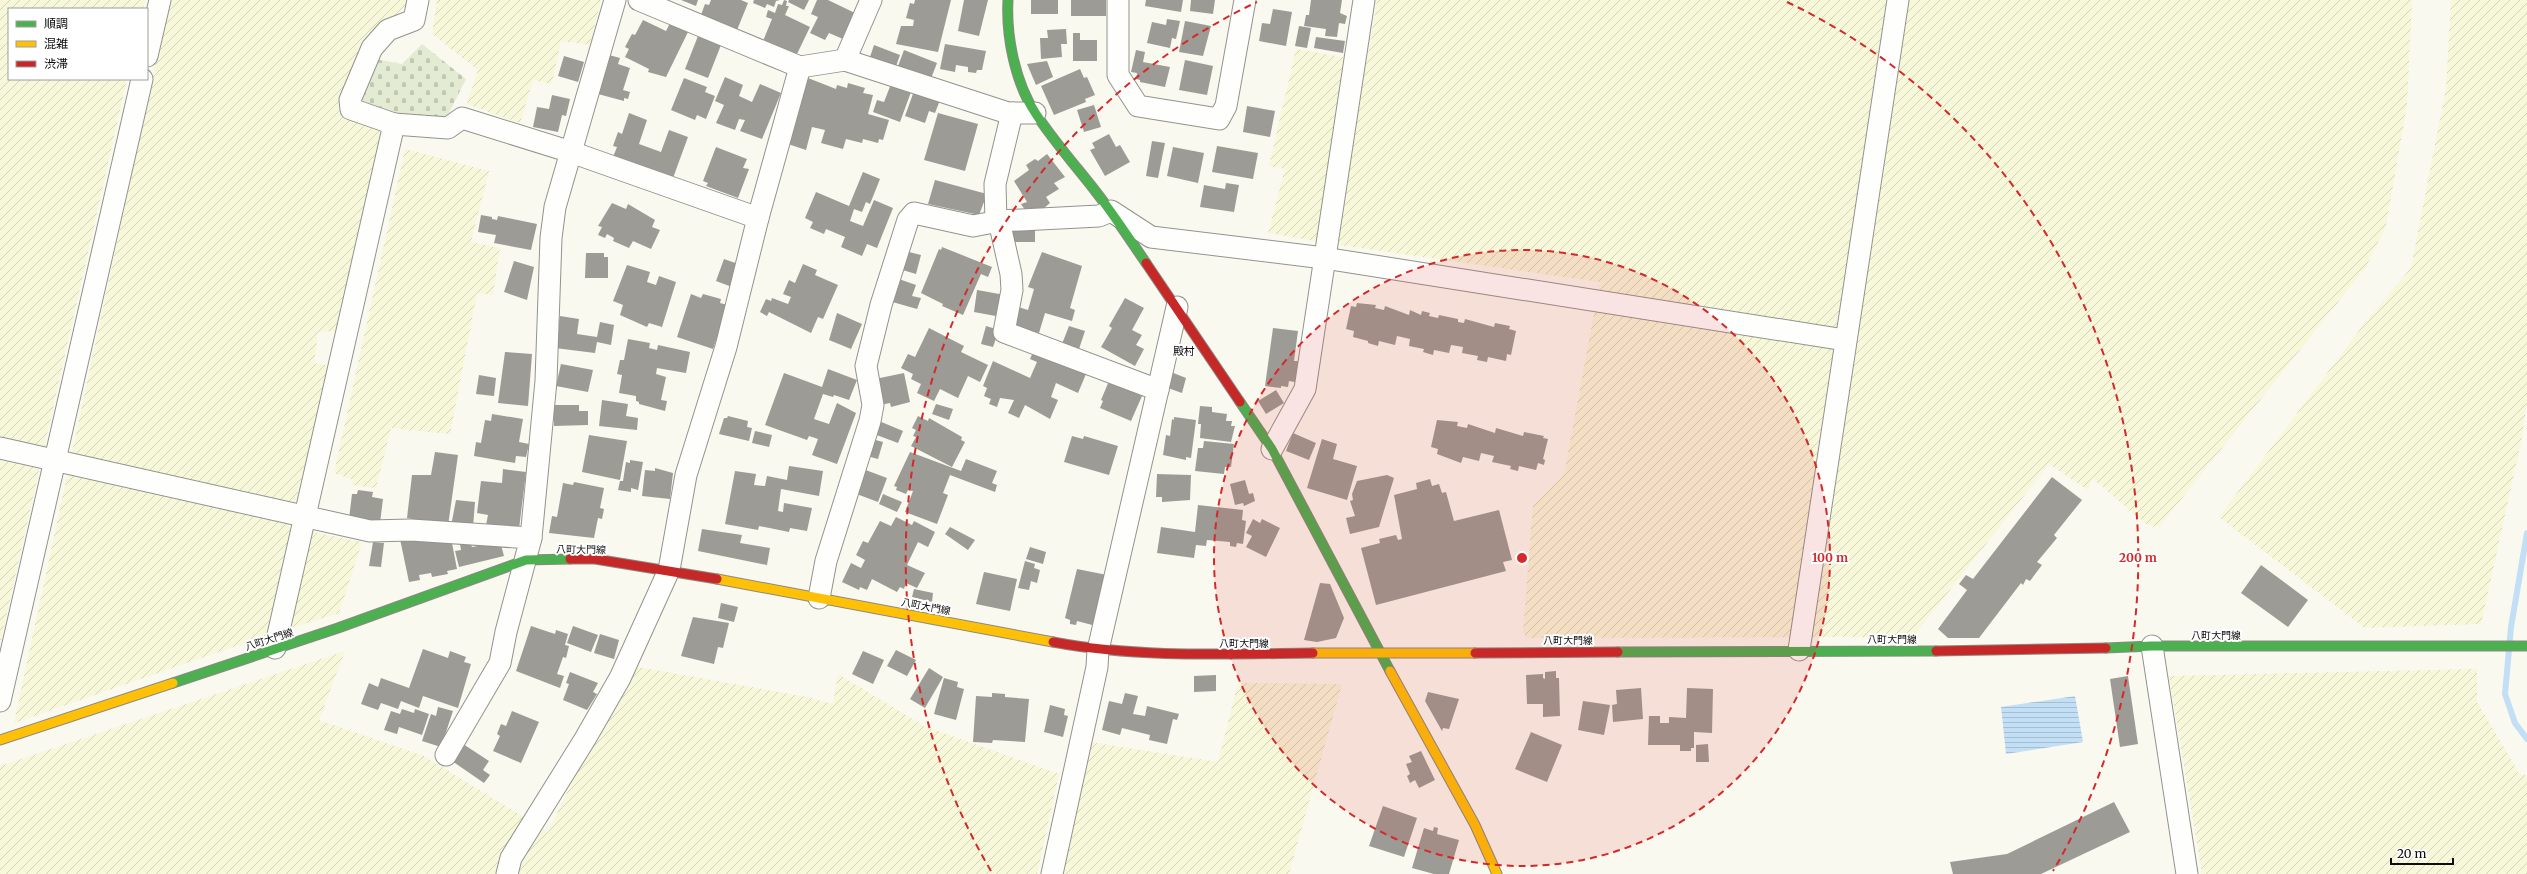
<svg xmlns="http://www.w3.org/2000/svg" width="2527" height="874" font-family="Merriweather,'Noto Sans JP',serif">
  <defs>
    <pattern id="farmland-furrows" width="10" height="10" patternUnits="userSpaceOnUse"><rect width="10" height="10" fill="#f7f7da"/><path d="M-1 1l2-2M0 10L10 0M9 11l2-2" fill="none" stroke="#d3d3ba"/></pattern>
    <pattern id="cemetery-stones" width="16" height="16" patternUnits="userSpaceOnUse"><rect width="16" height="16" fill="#e3ecd2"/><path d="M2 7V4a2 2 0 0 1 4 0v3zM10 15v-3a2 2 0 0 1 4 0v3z" fill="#c2c9b3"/></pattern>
    <pattern id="water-rules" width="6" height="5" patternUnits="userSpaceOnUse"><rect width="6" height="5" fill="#c3dff6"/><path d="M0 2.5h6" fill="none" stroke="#a6bed2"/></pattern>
  </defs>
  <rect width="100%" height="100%" fill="#faf9ef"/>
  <g fill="url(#farmland-furrows)">
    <polygon points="0,0 145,0 143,9 9,9 9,79 127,79 0,644"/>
    <polygon points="169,0 407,0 406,5 363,46 339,113 382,124 386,137 337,331 318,332 314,363 331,366 289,527 362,542 339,613 256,639 14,723"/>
    <polygon points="437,0 601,0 590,45 561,41 552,84 533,80 520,123 467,104 478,70 432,34"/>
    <polygon points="1377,0 2412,0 2407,105 2386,226 2366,267 2159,527 2146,524 2092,478 2088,490 2049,464 1913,637 1526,638 1523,631 1533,506 1564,474 1600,282 1339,245 1268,233 1285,169 1269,166 1296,49 1367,61"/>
    <polygon points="2451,0 2527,0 2527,403 2521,442 2481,624 2365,628 2219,517 2367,320 2411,268 2446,88"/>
    <polygon points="405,149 489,171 471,242 500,248 493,295 477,293 450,434 391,428 376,488 352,485 353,480 334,473"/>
    <polygon points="345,651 319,720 424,756 548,832 573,780 638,667 807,697 833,704 838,674 924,726 1059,774 1037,874 0,874 0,766"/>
    <polygon points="2477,669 2477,702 2519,773 2527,776 2527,874 2202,874 2169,676"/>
    <polygon points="1238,683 1342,684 1289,874 1061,874 1090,742 1218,762"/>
  </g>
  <polygon fill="url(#cemetery-stones)" points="422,44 466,79 445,121 406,116 357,101 375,59 402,64"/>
  <polygon fill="url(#water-rules)" points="2075,696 2083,742 2006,754 2001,707"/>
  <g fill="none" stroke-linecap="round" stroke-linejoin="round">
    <polyline stroke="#c3dff6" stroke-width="6" points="2527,533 2511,627 2505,694 2515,723 2527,739"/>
  </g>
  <g fill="#9d9b95">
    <polygon points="681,0 698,0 696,6"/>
    <polygon points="711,0 741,0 748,3 737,30 701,15 705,4 709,5"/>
    <polygon points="754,0 780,0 776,1 774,7 767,4 765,8 753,3"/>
    <polygon points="784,0 787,1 786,6 789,6 785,15 810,27 797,54 763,41 772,19 766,17 768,10 775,13 778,4 782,5"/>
    <polygon points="789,0 809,0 804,10 788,2"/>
    <polygon points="817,0 828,0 855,13 843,39 829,33 825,40 810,33 818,17 811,14"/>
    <polygon points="915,0 951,0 938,52 896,44 901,26 913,26 914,20 906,18 910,3 914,4"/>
    <polygon points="964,0 988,0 979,36 958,31"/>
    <rect x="1031" y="0" width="27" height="14"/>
    <rect x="1071" y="0" width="35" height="16"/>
    <polygon points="1146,0 1183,0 1181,12 1145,6"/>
    <polygon points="1191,0 1215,0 1213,14 1190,11"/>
    <polygon points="1311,0 1342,0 1340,13 1347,16 1345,24 1339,23 1337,37 1325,36 1326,29 1304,26 1306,15 1309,15"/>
    <polygon points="1273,9 1292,12 1286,46 1259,41 1262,23 1270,24"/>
    <polygon points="1167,19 1180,21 1176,39 1172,38 1170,48 1147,43 1152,22 1166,25"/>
    <polygon points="643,20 666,31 670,23 688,32 666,77 648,72 649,69 625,57 629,49 625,47 632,34 635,35"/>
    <polygon points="1185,21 1211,26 1203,56 1179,52"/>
    <polygon points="1299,26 1311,28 1307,48 1295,46"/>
    <polygon points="1066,29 1067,44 1061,44 1062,57 1041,59 1040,38 1048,38 1047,30"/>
    <polygon points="1073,33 1080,33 1080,40 1097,40 1097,61 1073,61"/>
    <polygon points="698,36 721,45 708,78 685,69"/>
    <polygon points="1316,37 1345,41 1343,53 1314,48"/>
    <polygon points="945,44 986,51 982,70 977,70 976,73 968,72 968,67 956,65 955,72 940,69"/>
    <polygon points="874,45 900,55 895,69 869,60"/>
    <polygon points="904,50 937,63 930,81 897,69"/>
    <polygon points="1136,50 1145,52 1143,62 1170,67 1165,87 1140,82 1140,80 1136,79 1137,73 1131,72"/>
    <polygon points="609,55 620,58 618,64 630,68 623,90 630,92 628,99 624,98 624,101 598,94"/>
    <polygon points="564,56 584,62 578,82 558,76"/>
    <polygon points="1185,60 1213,66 1207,95 1179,90"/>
    <polygon points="1047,61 1053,77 1036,85 1027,64"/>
    <polygon points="1080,69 1084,78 1087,77 1095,95 1085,99 1086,102 1054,115 1041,86"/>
    <polygon points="725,77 743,85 739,96 752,102 760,84 781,93 762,139 740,131 745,120 739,119 735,130 716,123 724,105 715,101"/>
    <polygon points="684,78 707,87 705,92 715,96 706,119 697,115 695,120 671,110"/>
    <polygon points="808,78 836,89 837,85 847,88 848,83 865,88 863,93 873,95 868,114 889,120 883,140 879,139 878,143 863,139 862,143 846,139 843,149 821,143 825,130 812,127 806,150 788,144"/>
    <polygon points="891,84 911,92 900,122 873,112 877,100 884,102"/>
    <polygon points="914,91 940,100 935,113 929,111 925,123 905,116"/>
    <polygon points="552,95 570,99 566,116 562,115 558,132 533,127 537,107 549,109"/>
    <polygon points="1094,105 1101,127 1084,132 1077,110"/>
    <polygon points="1247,106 1275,111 1270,137 1243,132"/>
    <polygon points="629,113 647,120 639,144 661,152 669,130 688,137 673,178 613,157 617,147 613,146 618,132 622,134"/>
    <polygon points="938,113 978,124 965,171 924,160"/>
    <polygon points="1109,134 1116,147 1120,145 1130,162 1105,176 1090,150 1095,148 1092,143"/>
    <polygon points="1152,141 1165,143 1158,178 1146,176"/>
    <polygon points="1217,146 1258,153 1253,179 1212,172"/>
    <polygon points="716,147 747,159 743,168 749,169 738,198 706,186 708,183 703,181"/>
    <polygon points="1173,147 1204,153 1198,183 1167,176"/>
    <polygon points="1047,154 1065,177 1054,183 1059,189 1046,197 1050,203 1043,209 1025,210 1021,204 1027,202 1014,181 1029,170 1026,165 1035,159 1038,161"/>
    <polygon points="863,172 880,179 870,204 866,202 862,212 854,209 850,221 863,226 874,200 893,208 877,248 867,244 862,256 841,247 845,237 826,229 824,234 810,228 813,222 805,218 816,192 849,206"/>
    <polygon points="935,180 987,194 979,215 928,204"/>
    <polygon points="1226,183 1239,185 1234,212 1200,207 1204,185 1225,189"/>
    <polygon points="612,203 626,209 628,204 655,220 652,227 660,230 651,249 633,241 629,248 613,241 614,238 607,234 605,238 598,235 602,227 598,226"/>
    <polygon points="481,215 492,217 492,219 497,220 498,216 537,224 531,250 494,243 496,235 478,232"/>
    <polygon points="1009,226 1035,226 1035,242 1010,242"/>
    <polygon points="942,247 992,267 988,277 981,274 963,315 942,306 943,304 921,293 939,249 941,250"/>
    <polygon points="905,251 921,255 916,274 899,269"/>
    <polygon points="1042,252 1082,266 1070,308 1075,310 1072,321 1045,313 1039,333 1009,325 1015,306 1028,310 1034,289 1028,287"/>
    <polygon points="586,253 604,253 604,257 608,257 608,278 585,278"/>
    <polygon points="724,259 741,265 732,287 716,281"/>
    <polygon points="514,261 534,267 527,300 504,292"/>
    <polygon points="803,264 817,270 815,275 838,285 823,319 818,317 811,333 769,312 767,316 760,312 766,299 771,301 772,298 788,304 791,297 783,294 789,280 795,283"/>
    <polygon points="627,265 650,272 647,282 656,285 659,276 676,282 662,327 649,323 647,327 620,315 623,305 613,301"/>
    <polygon points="896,278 916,285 912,296 921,298 917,309 889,301"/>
    <polygon points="977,290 1005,295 1001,317 974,312"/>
    <polygon points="691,294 701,298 703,294 721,299 720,303 728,305 713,349 677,337"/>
    <polygon points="1125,298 1144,308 1132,330 1142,335 1136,345 1144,349 1135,366 1101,347 1112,328 1109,326"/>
    <polygon points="1357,303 1376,305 1375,308 1384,310 1385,306 1409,315 1410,310 1421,315 1422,311 1430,313 1429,316 1438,318 1439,315 1458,319 1458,322 1464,323 1465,319 1494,327 1495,323 1510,326 1509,329 1516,331 1511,355 1507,354 1506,361 1488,357 1487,362 1477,360 1478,356 1462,353 1463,347 1451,345 1449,353 1434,350 1433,355 1423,352 1424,349 1409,346 1410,339 1397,336 1395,345 1379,341 1378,346 1368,343 1368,341 1353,337 1354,331 1346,329 1351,306 1356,307"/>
    <polygon points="837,313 862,324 851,349 829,340"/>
    <polygon points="560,316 579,319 577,334 597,337 600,322 614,325 611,345 597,342 595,353 555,348"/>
    <polygon points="986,326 999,330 993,347 981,344"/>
    <polygon points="1069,326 1085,331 1079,349 1062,344"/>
    <polygon points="929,328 964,346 961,352 988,365 980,382 968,376 958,398 940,389 934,401 917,393 921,384 911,379 913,374 901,368 908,354 915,357"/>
    <polygon points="1273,328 1298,331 1294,361 1298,361 1295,382 1289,381 1288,387 1281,386 1281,388 1265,386"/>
    <polygon points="628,339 650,343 649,348 657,350 658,345 690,352 686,373 657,368 656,374 666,377 661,400 667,401 665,411 639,404 639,402 636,401 636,396 619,393 622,375 617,374 620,360 624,360"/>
    <polygon points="1034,350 1086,374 1078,393 1056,383 1051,397 1058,400 1050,419 1025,405 1019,418 1008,413 1014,400 1000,398 997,407 989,404 991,399 984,396 987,388 983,386 993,361 1030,378 1037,362 1030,359"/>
    <polygon points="505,352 532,354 528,406 498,403"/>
    <polygon points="561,364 593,370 588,392 556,386"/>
    <polygon points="828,369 857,380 849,400 834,395 833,397 823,394 814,419 829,424 837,403 856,413 837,464 812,455 818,439 809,436 807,440 765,425 784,373 822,387"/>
    <polygon points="1171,372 1186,378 1182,393 1165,387"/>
    <polygon points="904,373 910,402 891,407 890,403 880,405 875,379"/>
    <polygon points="479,375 496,378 494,396 476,394"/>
    <polygon points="1109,381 1142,396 1131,421 1100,408 1103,401 1101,400"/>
    <polygon points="1276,390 1284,403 1266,414 1258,401"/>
    <polygon points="602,400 628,404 626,416 638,418 637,430 599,426"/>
    <polygon points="936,404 953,409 949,420 932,414"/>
    <polygon points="554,405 579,405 579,411 588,411 588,425 554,426"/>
    <polygon points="1200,406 1212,407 1212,412 1227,414 1226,421 1232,421 1231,426 1235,426 1231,442 1200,438 1201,424 1198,424"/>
    <polygon points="492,414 523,419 519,442 529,444 526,457 516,456 515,463 474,456 476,442 481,443 485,420 491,421"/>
    <polygon points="728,416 748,421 747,427 752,428 749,441 719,434 724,418 727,418"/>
    <polygon points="918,416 928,421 929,418 962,437 961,440 965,442 952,467 911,446 916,437 913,436 916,430 912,428"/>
    <polygon points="1174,417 1196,420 1191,458 1186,457 1186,460 1163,455 1166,435 1170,436 1172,419 1174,420"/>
    <polygon points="1437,420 1458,422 1457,426 1467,428 1468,424 1495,433 1496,428 1523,436 1524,432 1544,436 1543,438 1548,439 1543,459 1545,460 1544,465 1538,463 1536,470 1519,466 1518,471 1510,469 1511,466 1492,462 1494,456 1481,453 1479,461 1463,457 1461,463 1437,454 1438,449 1431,447"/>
    <polygon points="879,421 903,431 898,443 874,434"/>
    <polygon points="755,431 772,435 769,447 752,443"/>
    <polygon points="1293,433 1316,443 1309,460 1286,451"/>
    <polygon points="589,435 627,441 620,480 582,472"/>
    <polygon points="1072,436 1083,439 1084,436 1118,446 1109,475 1064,462"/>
    <polygon points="872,439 883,442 878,459 867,456"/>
    <polygon points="1322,439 1337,444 1333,459 1357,466 1347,500 1307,488"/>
    <polygon points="1204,441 1234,444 1231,467 1225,467 1224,474 1195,471 1198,448 1203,448"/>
    <polygon points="435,452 458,455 448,526 407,518 412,475 431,475"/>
    <polygon points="910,452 961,471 966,459 997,471 992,483 997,485 995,492 950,475 943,493 948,495 937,524 905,512 913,491 908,490 906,494 896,490 897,487 894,486"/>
    <polygon points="630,460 643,462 638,490 631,488 631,492 618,490 620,481 623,481 626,462 630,463"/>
    <polygon points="789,466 823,471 819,496 781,489 778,511 783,512 784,503 812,508 807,531 790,528 789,532 759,526 758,530 725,524 735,471 756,474 754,485 765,486 767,476 787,480"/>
    <polygon points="655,468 673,473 670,499 642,496 645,470 655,471"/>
    <polygon points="503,469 526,472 519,529 486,525 488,515 477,513 481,481 502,483"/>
    <polygon points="863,469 887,478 878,502 854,493"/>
    <polygon points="1157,474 1191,475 1190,500 1162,502 1162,497 1156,497"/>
    <polygon points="1387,475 1394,478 1379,527 1350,534 1346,518 1355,516 1350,501 1353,500 1352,494 1357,481"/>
    <polygon points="2052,477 2082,500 2054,535 2057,538 2037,562 2042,565 2030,581 2026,579 2023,585 2021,583 1979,638 1948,638 1938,629 1967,590 1959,584 1966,575 1973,579"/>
    <polygon points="1430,479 1432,486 1439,484 1442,493 1446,492 1454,521 1499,510 1512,560 1503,562 1506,571 1376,605 1361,548 1380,543 1379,539 1396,535 1398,540 1402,539 1394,495 1417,489 1416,483"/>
    <polygon points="1245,480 1249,494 1253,493 1255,501 1244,506 1243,503 1235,505 1230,484"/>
    <polygon points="574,482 604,488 600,508 604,509 602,519 598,518 594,538 549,533 552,516 557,517 563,483 573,485"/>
    <polygon points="358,490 373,492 372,497 383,499 380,523 349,519 352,494 357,494"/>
    <polygon points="883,494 902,502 897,512 879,504"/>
    <polygon points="456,500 475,502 473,528 451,526"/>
    <polygon points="1198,505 1243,510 1242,520 1246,521 1243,544 1237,543 1236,547 1230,546 1230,542 1207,540 1206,546 1196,545 1194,558 1157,553 1161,527 1195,532"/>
    <polygon points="896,517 912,525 914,521 935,532 928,547 918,542 907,565 925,573 917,588 906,583 904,589 900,587 897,592 872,579 867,590 860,587 859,590 842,582 851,563 861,568 865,560 856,555 863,541 868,543 880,521 891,526"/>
    <polygon points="1253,519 1260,523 1262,519 1280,528 1266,557 1246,547 1252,536 1246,533"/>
    <polygon points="950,527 975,540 968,550 945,534"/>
    <polygon points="702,529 742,535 740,543 770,548 767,565 698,551"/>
    <polygon points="451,538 457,569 447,571 448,574 432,577 431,573 419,575 420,580 409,582 400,539"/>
    <polygon points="373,542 384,543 381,567 369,566"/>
    <polygon points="470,542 472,547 495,543 501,545 504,556 459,567 455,551 461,550 460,544"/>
    <polygon points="1030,547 1046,552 1043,564 1026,559"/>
    <polygon points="1025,561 1035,564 1034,568 1040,570 1037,583 1031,581 1029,590 1018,588"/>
    <polygon points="2261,565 2308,600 2288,627 2241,593"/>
    <polygon points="1077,569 1107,575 1096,626 1077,621 1076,625 1070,624 1070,620 1065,618"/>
    <polygon points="984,572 1017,579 1010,611 976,604"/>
    <polygon points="1320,583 1330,584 1344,618 1336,638 1317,642 1304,640"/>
    <polygon points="914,589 933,593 932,602 912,597"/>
    <polygon points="721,603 738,607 734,622 718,618"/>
    <polygon points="693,617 729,623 723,648 718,647 714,664 681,656"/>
    <polygon points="531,626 555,634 556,630 568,634 565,645 569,646 566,658 563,657 557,674 564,676 560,688 516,671"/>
    <polygon points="573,626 598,635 591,652 567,643"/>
    <polygon points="600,634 619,640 614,659 594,653"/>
    <polygon points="423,649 448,658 450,651 466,657 464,662 471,664 458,708 423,696 419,708 401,701 398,709 381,703 378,710 361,704 369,683 378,687 381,678 409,688"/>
    <polygon points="896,650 916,660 907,676 887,666"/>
    <polygon points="863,651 884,660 873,684 852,674"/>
    <polygon points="929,668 943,677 925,708 910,699"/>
    <polygon points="1556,671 1556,678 1559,678 1560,716 1543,717 1543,704 1527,704 1526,675 1543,674 1543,678 1545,679 1545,672"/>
    <polygon points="570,672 598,683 593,692 597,694 587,710 563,700 569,684 566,683"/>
    <polygon points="1216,675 1216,691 1194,692 1194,676"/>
    <polygon points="2128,676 2138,744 2120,747 2110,679"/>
    <polygon points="944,678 958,682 957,687 964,689 956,720 934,714"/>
    <polygon points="1641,688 1643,719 1613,722 1612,705 1617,704 1616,690"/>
    <polygon points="1687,688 1713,689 1712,733 1694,732 1694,748 1691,748 1691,751 1680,751 1680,745 1648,745 1649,716 1660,716 1660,723 1669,723 1669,717 1686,718"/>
    <polygon points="1428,692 1459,699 1449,729 1443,728 1442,731 1425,701"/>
    <polygon points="992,693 1005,694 1005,697 1029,699 1025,742 993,740 992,743 973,742 976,696 992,697"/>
    <polygon points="1125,693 1138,696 1133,714 1145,716 1147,706 1179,714 1177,720 1173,719 1167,744 1149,740 1150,735 1122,728 1120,735 1102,730 1109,701 1122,704"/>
    <polygon points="1583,701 1610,705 1604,735 1578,730"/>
    <polygon points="1050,705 1065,709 1064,715 1068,716 1063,737 1044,732"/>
    <polygon points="438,707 453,711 441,747 422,741 431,714 436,716"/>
    <polygon points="402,709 414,713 415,709 429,714 422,735 399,727 397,734 384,730 391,711 400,714"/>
    <polygon points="512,711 539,722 521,763 493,751 500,736 497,734 501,724 506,726"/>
    <polygon points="1531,732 1562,745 1547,782 1515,769"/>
    <polygon points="463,744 489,761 483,770 490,775 484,783 452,761"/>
    <polygon points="1708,744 1709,762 1696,762 1696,745"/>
    <polygon points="1421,751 1435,780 1419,788 1415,780 1410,783 1407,776 1410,774 1406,764 1412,762 1409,756"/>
    <polygon points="2114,802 2130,832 2041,874 1953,874 1950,862 2007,854"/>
    <polygon points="1383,806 1417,818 1404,857 1369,846"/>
    <polygon points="1434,827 1438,828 1437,834 1459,840 1449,874 1434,874 1412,868 1424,828 1433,831"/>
  </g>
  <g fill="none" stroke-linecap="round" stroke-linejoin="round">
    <defs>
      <g id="street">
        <polyline points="639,0 800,67 845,60 1008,113 1035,113"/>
        <polyline points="1118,0 1118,75 1138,106 1219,119 1226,106 1245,0"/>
        <polyline points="147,56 160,0"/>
        <polyline points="845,60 871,0"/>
        <polyline points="394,124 448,128 462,118 571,152 758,218"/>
        <polyline points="999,221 1011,274 1012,290 1004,332 1158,390"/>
        <polyline points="996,222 995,184 1012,113"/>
        <polyline points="0,448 370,531 411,530 531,538 506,632 500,663 446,755"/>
        <polyline points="1272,449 1305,389 1364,0"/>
        <polyline points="531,538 546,381 551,238 555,207 615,0"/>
        <polyline points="819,598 826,561 870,421 873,405 866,366 881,305 908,220 914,213 973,226 999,221 1099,216 1111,211 1151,237 1324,258 1845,340"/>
        <polyline points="2152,646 2187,874"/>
        <polyline points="275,648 394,124 351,109 350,100 372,48 388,30 414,20 418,0"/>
        <polyline points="1799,650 1898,0"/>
        <polyline points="0,701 142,79"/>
        <polyline points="507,874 511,858 585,739 620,678 669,570 686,475 726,347 758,218 800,67"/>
        <polyline points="1052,874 1097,667 1098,650 1177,307"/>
      </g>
      <g id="fast">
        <path d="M1008,0C1006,36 1015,83 1036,114C1053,140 1074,164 1093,188C1112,212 1129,238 1146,263"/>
        <polyline points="1240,402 1272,449 1390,671"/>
        <polyline points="2106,648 2152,646 2527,646"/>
        <polyline points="1618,652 1936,651"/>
        <polyline points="173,683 338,628 526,560 570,559"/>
      </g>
      <g id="slow">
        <polyline points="717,579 1053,642"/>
        <polyline points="1313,653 1475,653"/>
        <polyline points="1390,671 1475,825 1497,874"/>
        <polyline points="0,740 173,683"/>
      </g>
      <g id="jam">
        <polyline points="1146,263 1240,402"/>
        <polyline points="570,559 595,559 717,579"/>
        <path d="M1053,642C1138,658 1226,654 1313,653"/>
        <polyline points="1936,651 2106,648"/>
        <polyline points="1475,653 1618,652"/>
      </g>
    </defs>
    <use href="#street" stroke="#93938e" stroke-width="23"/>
    <use href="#fast" stroke="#8a8985" stroke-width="11"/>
    <use href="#slow" stroke="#8a8985" stroke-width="11"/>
    <use href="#jam" stroke="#8a8985" stroke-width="11"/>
    <use href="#street" stroke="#fefefd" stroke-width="21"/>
    <use href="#fast" stroke="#4caf50" stroke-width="9"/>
    <use href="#slow" stroke="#ffc107" stroke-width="9"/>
    <use href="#jam" stroke="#c62828" stroke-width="9"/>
  </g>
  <circle cx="1522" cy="558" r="308" fill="#d62828" fill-opacity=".12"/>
  <g fill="none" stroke="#d62828" stroke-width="2" stroke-dasharray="7 5">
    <circle cx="1522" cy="558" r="308"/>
    <path d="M991 871A616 616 0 0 1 1257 2M1787 2A616 616 0 0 1 2053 871"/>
  </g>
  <g text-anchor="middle" stroke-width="4" stroke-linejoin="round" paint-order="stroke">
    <g font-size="10" fill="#0c0c0c" stroke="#fff">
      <text transform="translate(581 549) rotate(1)" y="4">八町大門線</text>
      <text transform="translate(926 606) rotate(11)" y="4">八町大門線</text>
      <text x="2216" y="639">八町大門線</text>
      <text transform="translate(269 639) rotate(-18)" y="4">八町大門線</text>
      <text x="1892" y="643">八町大門線</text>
      <text x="1568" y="644">八町大門線</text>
      <text x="1244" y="647">八町大門線</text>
    </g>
    <g font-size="11" fill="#0c0c0c" stroke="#fff">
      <text x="1184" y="355">殿村</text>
    </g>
  </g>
  <circle cx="1522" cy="558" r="6" fill="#d62828" stroke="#fff" stroke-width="2"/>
  <g font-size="12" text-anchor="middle" font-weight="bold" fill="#d62828" stroke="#fff" stroke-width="4" stroke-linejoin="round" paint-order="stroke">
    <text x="1830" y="562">100 m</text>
    <text x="2138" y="562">200 m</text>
  </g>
  <rect x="8" y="8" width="140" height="72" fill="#ffffff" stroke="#9e9e9e"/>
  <rect x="16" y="21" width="20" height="6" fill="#4caf50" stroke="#9e9e9e"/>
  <text x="44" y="28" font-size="12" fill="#0c0c0c">順調</text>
  <rect x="16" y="41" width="20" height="6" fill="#ffc107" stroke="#9e9e9e"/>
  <text x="44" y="48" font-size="12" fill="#0c0c0c">混雑</text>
  <rect x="16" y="61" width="20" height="6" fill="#c62828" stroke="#9e9e9e"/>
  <text x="44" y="68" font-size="12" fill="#0c0c0c">渋滞</text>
  <path d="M2391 858v6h62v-6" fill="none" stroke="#0c0c0c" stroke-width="2"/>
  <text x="2397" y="858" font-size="12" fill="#0c0c0c" stroke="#ffffff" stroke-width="3" paint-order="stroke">20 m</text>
</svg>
